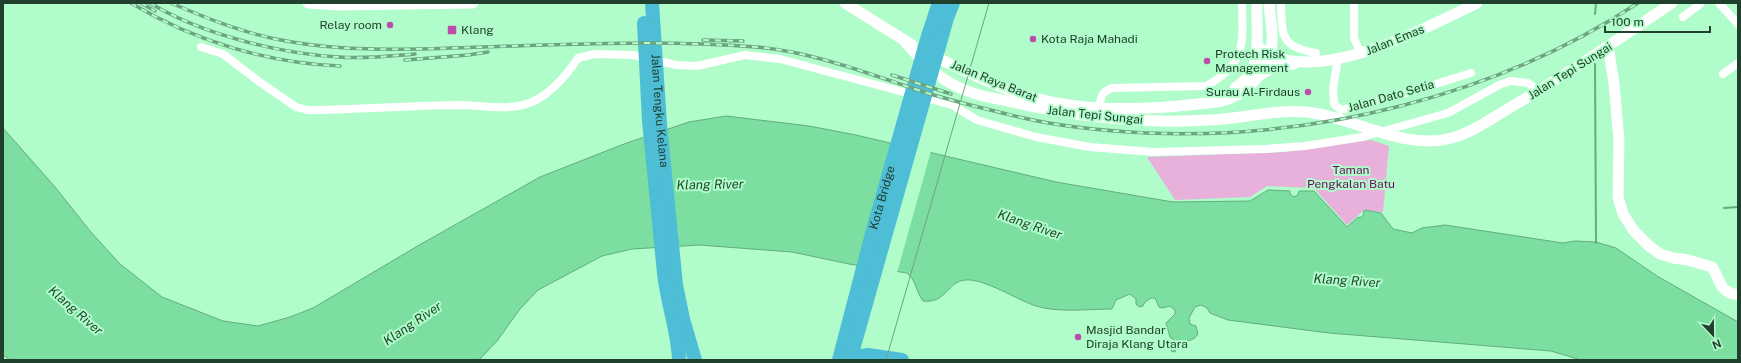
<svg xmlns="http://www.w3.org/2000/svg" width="1741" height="363" font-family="'Public Sans',sans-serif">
  <rect width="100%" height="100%" fill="#b0fcca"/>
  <polygon fill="#e8b1db" points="1371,140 1389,146 1383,212 1364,210 1347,225 1314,188 1267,186 1250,197 1175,200 1147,157 1286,152"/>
  <path fill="#7ddea1" stroke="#61ae7e" d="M726,116L809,126L856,135L1056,182L1173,202L1250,201L1268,190L1290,191V194L1294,197L1298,195L1299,191H1314L1347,227L1358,217L1360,218L1364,214L1363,212L1365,210L1381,213L1393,229L1412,233L1422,228L1445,225L1563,243L1575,241L1596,242L1616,248L1657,276L1738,322V360H1581L1551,351L1329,333L1228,320L1210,313L1207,308L1201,305L1195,307L1189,318L1190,324L1196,326L1198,334C1193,342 1186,341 1178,341L1175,352L1171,351L1174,340L1170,337L1166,323L1175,314V310L1170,306L1162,308L1159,307L1155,298H1151L1145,302L1143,306L1139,307L1136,304V299L1130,294L1116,300L1112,309C1089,309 1058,313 1036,306C1017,300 984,278 965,280C948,281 946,304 923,301C916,292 916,280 907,273L849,264L792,252L699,245L632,249L602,256L538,290L520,309L497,341L479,360H10L3,355V128L55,187L90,231L120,264L162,297L223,321L258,326L290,317L313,308L421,244L540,177L624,144L689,122Z"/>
  <polygon fill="#b0fcca" points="892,141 931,151 897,273 858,268"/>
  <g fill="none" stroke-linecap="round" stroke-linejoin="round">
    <g stroke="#61ae7e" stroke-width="2">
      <polyline points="1595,14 1596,3"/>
      <polyline points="1595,64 1596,243"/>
      <polyline points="1724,208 1738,207"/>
    </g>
    <g stroke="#fff" stroke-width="8">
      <path d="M1281,3C1282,35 1280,47 1316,53L1315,61"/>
      <polyline points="1354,3 1354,38 1361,54"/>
      <polyline points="1719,3 1738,24"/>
      <polyline points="1683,17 1701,3"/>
      <path d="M201,47L223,54L261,83L296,107L307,110C359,110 411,105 463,105C486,106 510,111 532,102C552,93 566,76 578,58L595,54L633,55L676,65L697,66L745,55L780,59L952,105L977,120L1036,137L1090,147L1153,152L1265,149L1305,146L1362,137L1448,113L1501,84L1511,81L1528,83L1539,91"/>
      <polyline points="1338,58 1333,89 1334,104 1341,110 1407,93 1471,73"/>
      <polyline points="1723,74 1738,63"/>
      <path d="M1100,107C1100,96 1102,92 1112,88L1206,86C1246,64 1243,44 1242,3"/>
    </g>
    <g stroke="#fff" stroke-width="11">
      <polyline points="308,3 338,5 473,3"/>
      <polyline points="845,3 912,45"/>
      <path d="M906,43C920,58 936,77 956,86C973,95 993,98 1012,102C1076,117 1144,124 1210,120C1242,119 1273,109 1306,112C1355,117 1402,151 1452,138C1473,132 1492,118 1511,107C1566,75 1619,39 1672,3"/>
      <path d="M1257,46C1261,49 1265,52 1269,54C1324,83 1427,27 1477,3"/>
      <path d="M1608,46L1614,83L1619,141L1618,197L1623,214L1634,231L1649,246L1660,254L1673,258L1688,260L1712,267C1721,280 1718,292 1738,295"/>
      <path d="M929,54C963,70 998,88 1035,98C1086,112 1146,110 1198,104C1208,103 1221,103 1231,98C1249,90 1265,73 1270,54C1275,39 1270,19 1269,3"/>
      <polyline points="1260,75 1274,67 1294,64"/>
      <path d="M1235,88C1242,83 1250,77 1253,68C1260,52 1256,21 1257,3"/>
    </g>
    <g stroke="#4ebed7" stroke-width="14">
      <path id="s1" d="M652,3L660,124L676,285L683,319L695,360"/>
      <path d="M644,23L649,121L664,273C667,303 678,330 679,360"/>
      <polyline points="842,359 868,355 902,360"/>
      <path id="s2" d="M839,360L873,230L928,36L939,3"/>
      <polyline points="850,360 947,18 953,3"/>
    </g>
    <polyline stroke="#6da481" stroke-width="1" points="886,360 989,3"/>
    <defs>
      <g id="rail">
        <path d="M131,3C194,41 267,63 340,66"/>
        <polyline points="141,3 155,11"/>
        <path d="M150,3C201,34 280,54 339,57C364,59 390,56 415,54"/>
        <path d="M171,3C208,19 246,34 286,41C350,53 418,49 483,47C573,44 665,40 756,47C814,52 869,74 924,92C955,102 987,109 1019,117C1061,127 1105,131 1147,133C1315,140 1497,96 1638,3"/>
        <polyline points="703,40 743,41"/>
        <polyline points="405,60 468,55 488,52"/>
        <polyline points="892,75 951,94"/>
      </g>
    </defs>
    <use href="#rail" stroke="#6da481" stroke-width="3.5"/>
    <use href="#rail" stroke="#b0fcca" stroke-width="2" stroke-dasharray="6" stroke-linecap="butt"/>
  </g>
  <g fill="#bc4ca9" stroke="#b0fcca" stroke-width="1.5">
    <circle cx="390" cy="25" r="4"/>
    <rect x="447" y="25" width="10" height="10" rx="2"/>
    <circle cx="1033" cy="39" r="4"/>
    <circle cx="1207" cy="61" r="4"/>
    <circle cx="1308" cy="92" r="4"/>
    <circle cx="1078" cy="337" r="4"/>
  </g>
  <g text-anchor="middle" stroke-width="4" stroke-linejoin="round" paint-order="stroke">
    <g font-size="12" fill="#203f2c" stroke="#b0fcca" text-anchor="start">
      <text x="382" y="29" text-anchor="end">Relay room</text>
      <text x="461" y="34">Klang</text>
      <text x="1041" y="43">Kota Raja Mahadi</text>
      <text x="1215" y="58">Protech Risk<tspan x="1215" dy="14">Management</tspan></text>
      <text x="1300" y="96" text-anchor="end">Surau Al-Firdaus</text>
      <text x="1086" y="334">Masjid Bandar<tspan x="1086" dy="14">Diraja Klang Utara</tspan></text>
    </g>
    <g font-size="12" fill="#203f2c" stroke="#b0fcca">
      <text transform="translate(1395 40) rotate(-22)" y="4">Jalan Emas</text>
      <text transform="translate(1570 71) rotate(-32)" y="4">Jalan Tepi Sungai</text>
      <text transform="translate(994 81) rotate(22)" y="4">Jalan Raya Barat</text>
      <text transform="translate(1391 96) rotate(-16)" y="4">Jalan Dato Setia</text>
      <text dy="4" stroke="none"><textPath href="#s1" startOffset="108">Jalan Tengku Kelana</textPath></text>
      <text transform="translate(1095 115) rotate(6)" y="4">Jalan Tepi Sungai</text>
      <text dy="4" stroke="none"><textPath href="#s2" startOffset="168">Kota Bridge</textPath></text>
    </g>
    <g font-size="12" fill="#6c095f" stroke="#b0fcca">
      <text x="1351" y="174">Taman<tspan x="1351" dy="14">Pengkalan Batu</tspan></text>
    </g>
    <g font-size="13" font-style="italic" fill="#204830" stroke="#b0fcca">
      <text transform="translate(710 184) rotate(-1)" y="5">Klang River</text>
      <text transform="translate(1030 224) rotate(19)" y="5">Klang River</text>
      <text transform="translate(1347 280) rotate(4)" y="5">Klang River</text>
      <text transform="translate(76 310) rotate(41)" y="5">Klang River</text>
      <text transform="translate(412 323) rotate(-34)" y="5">Klang River</text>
    </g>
  </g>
  <rect width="1741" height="363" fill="none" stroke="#203f2c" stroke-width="8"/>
  <g transform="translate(1713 335) rotate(158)" stroke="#b0fcca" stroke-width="3" paint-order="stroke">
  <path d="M0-3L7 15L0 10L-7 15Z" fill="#203f2c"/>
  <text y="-6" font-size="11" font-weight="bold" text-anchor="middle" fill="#203f2c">N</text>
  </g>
  <path d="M1605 26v6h105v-6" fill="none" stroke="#203f2c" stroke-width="2"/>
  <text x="1611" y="26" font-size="12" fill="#203f2c" stroke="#b0fcca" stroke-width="3" paint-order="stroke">100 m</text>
</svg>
